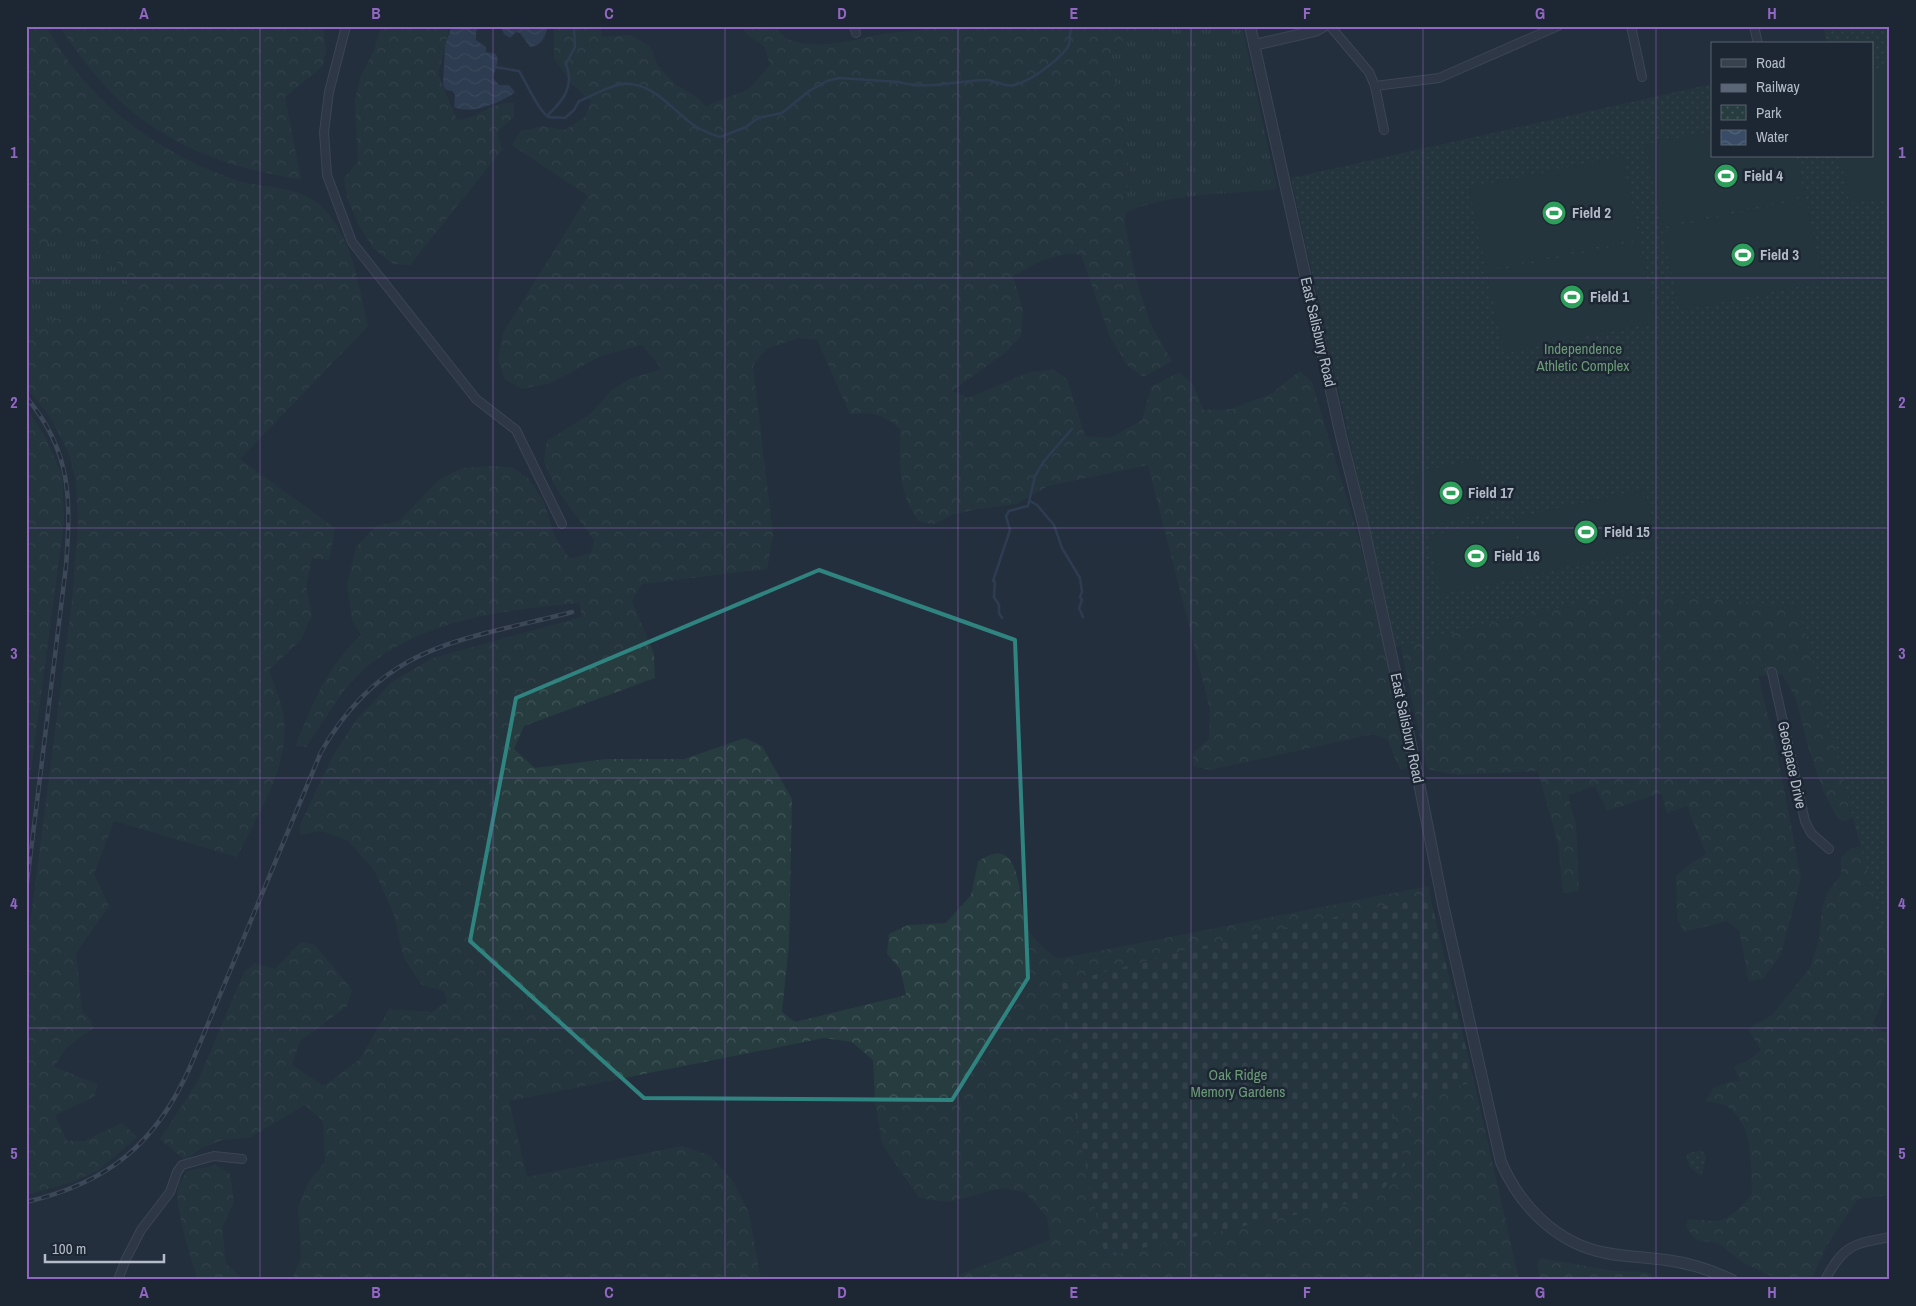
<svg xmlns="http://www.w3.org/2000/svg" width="1916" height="1306" font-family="'Archivo Narrow',sans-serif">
  <defs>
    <pattern id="grass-tufts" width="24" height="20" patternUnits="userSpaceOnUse" patternTransform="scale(1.25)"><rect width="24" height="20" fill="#263c3f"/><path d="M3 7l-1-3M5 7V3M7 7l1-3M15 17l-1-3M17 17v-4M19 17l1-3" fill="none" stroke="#435659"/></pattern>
    <pattern id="forest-crowns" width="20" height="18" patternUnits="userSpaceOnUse" patternTransform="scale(1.25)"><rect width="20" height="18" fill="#263c3f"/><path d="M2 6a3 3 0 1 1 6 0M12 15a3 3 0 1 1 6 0" fill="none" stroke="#435659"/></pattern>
    <pattern id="cemetery-stones" width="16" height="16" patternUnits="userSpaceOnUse" patternTransform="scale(1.25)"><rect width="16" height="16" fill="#263c3f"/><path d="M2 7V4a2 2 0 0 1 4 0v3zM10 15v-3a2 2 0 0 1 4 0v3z" fill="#435659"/></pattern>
    <pattern id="park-dots" width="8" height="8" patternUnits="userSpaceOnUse" patternTransform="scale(1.25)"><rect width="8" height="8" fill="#263c3f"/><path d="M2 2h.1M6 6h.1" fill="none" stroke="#435659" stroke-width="1.8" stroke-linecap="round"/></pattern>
    <pattern id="water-waves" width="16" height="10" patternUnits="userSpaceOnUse" patternTransform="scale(1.25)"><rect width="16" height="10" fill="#394c67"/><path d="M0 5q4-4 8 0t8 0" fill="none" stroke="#53647b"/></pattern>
  </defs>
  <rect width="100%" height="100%" fill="#242f3e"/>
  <g fill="url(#grass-tufts)">
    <path d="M1165,26H1242L1277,189C1227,195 1173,192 1126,212L1129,167L1111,57L1117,42L1158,32Z"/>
    <polygon points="82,236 109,252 125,274 129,290 118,311 97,322 70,317 39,333 26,327 26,248"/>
  </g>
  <g fill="url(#forest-crowns)">
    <path d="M26,26H46C86,100 154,151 233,179C260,189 300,184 322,207C353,238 358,285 368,326L240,459L335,528L329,560L312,558L306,586L312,615L300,641L269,670C274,685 282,702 284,718C289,768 258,813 237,857L114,821L94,874L109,906L76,953L82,1012L90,1019L93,1028L66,1048L54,1067L98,1084L94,1097L55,1115L67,1141H84L122,1123L137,1137L99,1170L73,1182L26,1195V955L72,600L78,523L76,482L69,453L49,415L26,388V327L38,333L49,320L70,317L97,322L118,311L129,291L125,274L109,252L82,236L26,248Z"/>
    <path d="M59,26H323L326,50L323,66L285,97L301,180C275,174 245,170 220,160C141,130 106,95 59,26Z"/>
    <path d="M381,26H450L438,74L457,120C481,118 491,101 514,103V117L497,132L502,150L410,265L393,264L374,249L358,224L347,197L344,178L358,162L355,100L360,78L374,51Z"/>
    <path d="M554,26H600L602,37L630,35L650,46L658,66L675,84L695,96L706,106L749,89L770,65L764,46L746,34L742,26H774C778,30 783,37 788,39C815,52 856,39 884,34C901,31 916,33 933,26H1165L1158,32L1117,42L1111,57L1129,167L1125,224L1136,279L1150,323L1172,361L1143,377L1127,365L1110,337L1081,255C1058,251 1033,264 1013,276L1023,311L1021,336L1006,352L952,391L968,398L1027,373L1053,369L1067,379L1085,436L1110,438L1142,420L1151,387L1179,372L1193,385L1204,410L1232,409L1271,394L1300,371L1312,382L1359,539L1411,765L1400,770L1387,739L1373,734L1210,770L1193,766V754L1209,739L1210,709L1148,465L1048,486L1017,504L977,509L952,515L934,524L920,522C897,495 900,462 900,429C882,413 873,412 850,414L817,340L798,338L766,349L753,366L773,535L767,569L642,584L632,601L654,654L655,678L524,726L514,749L535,768L607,759H684L745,738L762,746L792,799L789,944L782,1012L795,1022L906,995L900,969L887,954L889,934L908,925L946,923L971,895L978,862C1025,828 1017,907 1028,929C1034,941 1048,951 1058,959L1429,886L1430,896L1203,946L1060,984L1076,1119L1105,1256L1355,1202L1405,1165L1391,1103L1474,1082L1519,1280H955L961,1274L1050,1240L1047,1217L1025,1192L1002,1188L948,1202L919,1198L882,1144L875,1101L873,1060L852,1042L824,1038L509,1101L527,1177L682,1146L709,1155L733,1181L749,1213L761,1280H288L293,1278L301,1257L298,1207L308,1183L325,1162L323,1121L305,1105L251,1137L222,1140L200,1149L185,1160L160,1139L198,1081L244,972L255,963L275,969L301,942L315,945L352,990L347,1006L300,1041L292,1065L324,1086L360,1059L389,1009L432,1012L447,1002L444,991L422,985L404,958L393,912L374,870L347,840L321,831L300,835V825L332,757L357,719L393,681L433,658L582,617L579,603C507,610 429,618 369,665C342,686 326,719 306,747L295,746C314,702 325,669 361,635L352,620L347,585L356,547L376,526L399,521L440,479L462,468L494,466L514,468L528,478L543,500L555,537L570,559L591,553L594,540L556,488L544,461L547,441L589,415L611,391L629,379L662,369L642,345L601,356L551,383L522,389L505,379L498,360L503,333L588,196L512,145L521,131L542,126L565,130L585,117L591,101L572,84L554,58Z"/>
    <polygon points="26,408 45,436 62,476 64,522 26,807"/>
    <polygon points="1762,464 1857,813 1845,822 1837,818 1823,790 1810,753 1795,697 1782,674 1758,676 1776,747 1801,878 1781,954 1763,979 1749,981 1739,930 1727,921 1684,932 1677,918 1676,876 1690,864 1706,854 1687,806 1667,813 1661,793 1607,811 1595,786 1568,795 1576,825 1579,891 1563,893 1558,844 1538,771 1457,775 1427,769 1378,541"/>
    <path d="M1871,845C1882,892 1897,939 1886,987C1884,999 1878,1012 1873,1023L1884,1033L1890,1030V1195L1858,1199L1827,1245L1811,1280H1779L1742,1262L1718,1243L1696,1240L1686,1227L1688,1220C1698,1218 1702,1220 1711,1221C1729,1223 1742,1205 1752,1194C1751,1166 1754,1125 1728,1107C1723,1103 1713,1103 1706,1101L1712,1089L1728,1082L1740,1081L1734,1066L1749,1060L1761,1050L1748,1029L1772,1015L1810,968L1819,939L1822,908L1828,891L1841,875V858L1851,848Z"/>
    <path d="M216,1165L230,1174L234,1202L222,1228L226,1264L244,1280H198C192,1260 172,1203 179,1184C181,1180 185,1175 187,1171Z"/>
    <polygon points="1540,1258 1614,1271 1648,1272 1657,1280 1540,1280 1537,1265"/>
  </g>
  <polygon fill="url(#cemetery-stones)" points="1430,896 1474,1082 1391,1103 1405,1165 1384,1188 1355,1202 1105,1256 1076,1119 1060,984 1203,946"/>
  <g fill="url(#park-dots)">
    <polygon points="1823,26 1890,26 1890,959 1798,606 1622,592 1396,647 1291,178 1712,84 1712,156 1872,156 1872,44 1827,44"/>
    <polygon points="1701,1150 1706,1156 1702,1174 1699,1175 1690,1167 1686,1154"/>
  </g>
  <g fill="#263c3f">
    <polygon points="1890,65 1890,198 1850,203 1840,156 1872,156 1872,70"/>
    <polygon points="1712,131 1712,156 1796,156 1805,196 1662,226 1645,145"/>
    <polygon points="1622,156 1639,238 1487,270 1469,188"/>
    <polygon points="1806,199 1823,281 1680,311 1662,229"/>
    <polygon points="1639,241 1656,322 1504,353 1487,273"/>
    <polygon points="1478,459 1490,512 1424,527 1412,474"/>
    <polygon points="1645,489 1658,547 1528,576 1515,518"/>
    <polygon points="1511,518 1524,577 1441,594 1428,536"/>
  </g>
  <g fill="url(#water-waves)">
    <path d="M452,26H480L476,32V40L486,47V52L496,54L498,60L493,78L499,85H509L515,92L513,94C497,104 471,115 454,107L455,95L452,91L446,90L443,85L445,45Z"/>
    <path d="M501,26H548C545,37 542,46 530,47L520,33L516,32L510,38L504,34Z"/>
  </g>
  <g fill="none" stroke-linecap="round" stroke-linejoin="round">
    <g stroke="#394c67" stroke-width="2.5">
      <path d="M495,67L519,71C525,80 540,114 549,117C554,118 561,117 565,118L574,110L579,101C592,96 608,86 622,84C653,81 673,111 695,126C702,131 711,134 720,137L746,127L758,118L782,113L809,91L827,81L839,78L899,82C926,90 957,81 985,80C995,79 1004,88 1014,85C1030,81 1045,69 1057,59C1060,56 1068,49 1069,44C1071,38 1068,32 1073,26"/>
      <path d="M547,116C563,101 575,86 566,64L575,47L574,26"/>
      <polyline points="1030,501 1037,505 1054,525 1062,548 1080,578 1082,592 1080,597 1082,600 1079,608 1083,617"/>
      <polyline points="1002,618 999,613 999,605 994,597 995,582 993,581 1010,530 1006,516 1009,511 1028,506 1035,476 1044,461 1072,429"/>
    </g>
    <defs>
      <g id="minor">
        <polyline points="346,26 329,92 324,132 327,175 352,242 476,399 516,430 562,524"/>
        <polyline points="854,26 856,33"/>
        <polyline points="1330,26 1369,72 1375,86 1384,130"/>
        <polyline points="1631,26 1642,77"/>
        <polyline points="1754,26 1758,44"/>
        <polyline points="1375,86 1439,78 1558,26"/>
        <polyline points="1772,672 1805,821 1811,833 1829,849"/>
        <polyline points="118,1280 126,1259 141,1230 170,1192 177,1172 182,1165 214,1156 242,1159"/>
        <path d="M1825,1280C1844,1245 1852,1244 1890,1237"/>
      </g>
      <g id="tertiary">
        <path d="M1250,26L1341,436L1363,524L1416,768L1443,904L1501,1162C1520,1206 1557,1244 1606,1253C1626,1257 1646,1257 1666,1260C1689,1263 1711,1270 1732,1280"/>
        <polyline points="1254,45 1315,31 1324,26"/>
      </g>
    </defs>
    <use href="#minor" stroke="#565f6c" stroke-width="10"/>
    <use href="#tertiary" stroke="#565f6c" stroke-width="12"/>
    <use href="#minor" stroke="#38414e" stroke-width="8"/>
    <use href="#tertiary" stroke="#38414e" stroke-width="10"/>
    <defs>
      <g id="rail">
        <path d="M26,397C72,451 71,500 66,566L26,891"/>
        <path d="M26,1202C108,1183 156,1144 190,1067L321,752C384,642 462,641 572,612"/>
      </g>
    </defs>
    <use href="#rail" stroke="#5a6575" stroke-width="4.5"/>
    <use href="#rail" stroke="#1d2633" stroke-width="2.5" stroke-dasharray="8" stroke-linecap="butt"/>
  </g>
  <path d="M0 0H1916V1306H0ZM819,570L1015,640L1028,978L952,1100L644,1098L470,941L516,698Z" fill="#242f3e" fill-opacity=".55" fill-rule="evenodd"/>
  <path fill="none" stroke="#308480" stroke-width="4" stroke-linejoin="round" d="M819,570L1015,640L1028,978L952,1100L644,1098L470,941L516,698Z"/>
  <path fill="none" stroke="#9266c3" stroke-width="1" stroke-opacity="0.55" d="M260,26V1280M493,26V1280M725,26V1280M958,26V1280M1191,26V1280M1423,26V1280M1656,26V1280M26,278H1890M26,528H1890M26,778H1890M26,1028H1890"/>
  <defs>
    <symbol id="stadium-disc" viewBox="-11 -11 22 22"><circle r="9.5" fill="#2e9e5b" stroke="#1d2633"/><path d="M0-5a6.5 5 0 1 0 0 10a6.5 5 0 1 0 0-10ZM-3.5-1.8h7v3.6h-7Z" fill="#fff"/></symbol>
  </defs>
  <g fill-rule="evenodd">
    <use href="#stadium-disc" x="1712" y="162" width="28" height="28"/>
    <use href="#stadium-disc" x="1540" y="199" width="28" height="28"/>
    <use href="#stadium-disc" x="1729" y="241" width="28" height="28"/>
    <use href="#stadium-disc" x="1558" y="283" width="28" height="28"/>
    <use href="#stadium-disc" x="1437" y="479" width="28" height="28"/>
    <use href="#stadium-disc" x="1572" y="518" width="28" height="28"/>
    <use href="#stadium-disc" x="1462" y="542" width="28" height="28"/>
  </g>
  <g text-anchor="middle" stroke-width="5" stroke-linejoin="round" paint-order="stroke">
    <g font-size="15" font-weight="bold" fill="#b4bcc9" stroke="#1d2633" text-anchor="start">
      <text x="1744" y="181">Field 4</text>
      <text x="1572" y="218">Field 2</text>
      <text x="1760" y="260">Field 3</text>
      <text x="1590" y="302">Field 1</text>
      <text x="1468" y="498">Field 17</text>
      <text x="1604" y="537">Field 15</text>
      <text x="1494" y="561">Field 16</text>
    </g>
    <g font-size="15" fill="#b4bcc9" stroke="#1d2633">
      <text transform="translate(1318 332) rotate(77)" y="5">East Salisbury Road</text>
      <text transform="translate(1407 728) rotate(78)" y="5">East Salisbury Road</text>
      <text transform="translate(1792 765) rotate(78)" y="5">Geospace Drive</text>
    </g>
    <g font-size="15" fill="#6b9a76" stroke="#1d2633">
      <text x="1583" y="354">Independence<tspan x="1583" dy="17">Athletic Complex</tspan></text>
      <text x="1238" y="1080">Oak Ridge<tspan x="1238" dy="17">Memory Gardens</tspan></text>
    </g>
  </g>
  <rect width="1916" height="1306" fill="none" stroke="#1d2633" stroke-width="55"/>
  <rect x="1711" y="42" width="162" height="115" fill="#1d2633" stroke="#59626f"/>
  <rect x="1721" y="59" width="25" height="8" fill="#38414e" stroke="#59626f"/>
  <text x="1756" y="68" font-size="15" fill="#b4bcc9">Road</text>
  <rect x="1721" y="84" width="25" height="8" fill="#5a6575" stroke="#59626f"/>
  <text x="1756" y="92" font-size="15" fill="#b4bcc9">Railway</text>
  <rect x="1721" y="105" width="25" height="15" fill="url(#park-dots)" stroke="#59626f"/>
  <text x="1756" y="118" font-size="15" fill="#b4bcc9">Park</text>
  <rect x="1721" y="130" width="25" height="15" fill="url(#water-waves)" stroke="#59626f"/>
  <text x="1756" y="142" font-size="15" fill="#b4bcc9">Water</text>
  <path d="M45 1254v8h119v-8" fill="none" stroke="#b4bcc9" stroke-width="2.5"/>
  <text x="52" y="1254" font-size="15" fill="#b4bcc9" stroke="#1d2633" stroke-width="4" paint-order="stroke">100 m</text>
  <rect x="28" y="28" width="1860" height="1250" fill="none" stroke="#9266c3" stroke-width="2"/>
  <g font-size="16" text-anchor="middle" font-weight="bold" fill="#9266c3">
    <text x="144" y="19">A</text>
    <text x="376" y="19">B</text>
    <text x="609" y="19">C</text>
    <text x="842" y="19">D</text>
    <text x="1074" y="19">E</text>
    <text x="1307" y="19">F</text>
    <text x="1540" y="19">G</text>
    <text x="1772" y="19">H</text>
    <text x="14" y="158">1</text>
    <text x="1902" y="158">1</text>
    <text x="14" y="408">2</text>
    <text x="1902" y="408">2</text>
    <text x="14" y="659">3</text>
    <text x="1902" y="659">3</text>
    <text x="14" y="909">4</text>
    <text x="1902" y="909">4</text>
    <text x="14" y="1159">5</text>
    <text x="1902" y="1159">5</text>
    <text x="144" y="1298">A</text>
    <text x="376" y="1298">B</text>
    <text x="609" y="1298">C</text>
    <text x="842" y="1298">D</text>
    <text x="1074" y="1298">E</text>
    <text x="1307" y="1298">F</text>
    <text x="1540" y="1298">G</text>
    <text x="1772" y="1298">H</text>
  </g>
</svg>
